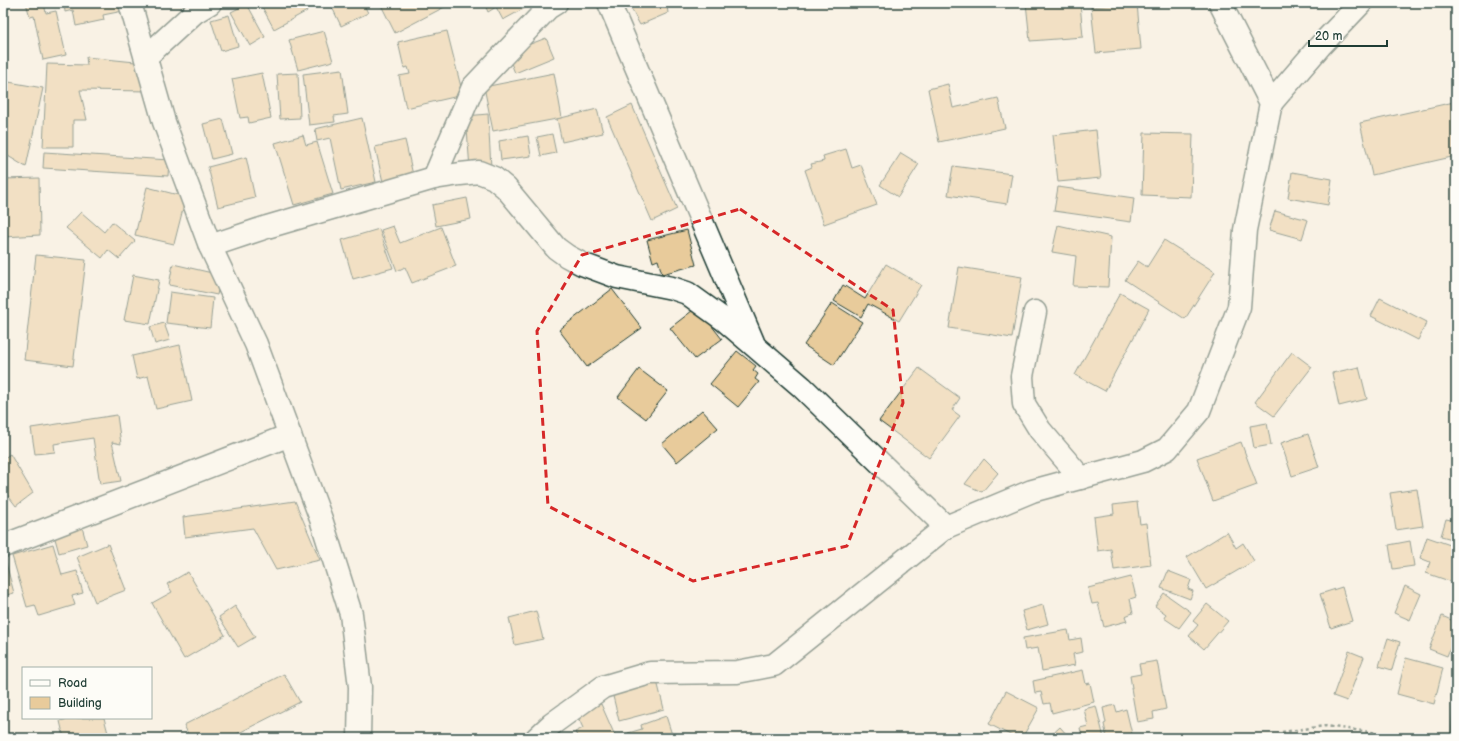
<svg xmlns="http://www.w3.org/2000/svg" width="1459" height="741" font-family="'Balsamiq Sans',sans-serif">
  <rect width="100%" height="100%" fill="#f9f2e5"/>
  <filter id="ink" filterUnits="userSpaceOnUse"><feTurbulence type="fractalNoise" baseFrequency=".025" numOctaves="2"/><feDisplacementMap in="SourceGraphic" scale="8" xChannelSelector="R" yChannelSelector="G"/><feConvolveMatrix kernelMatrix="1 2 1 2 8 2 1 2 1" color-interpolation-filters="sRGB"/></filter>
  <g filter="url(#ink)">
    <g fill="#e8cb9b" stroke="#1f3d34">
      <polygon points="26,3 44,3 46,13 56,11 66,55 43,60 34,16 30,17"/>
      <polygon points="64,3 121,3 123,11 103,15 104,20 76,26 73,10 65,12"/>
      <polygon points="260,3 303,3 307,11 274,29"/>
      <polygon points="330,3 363,3 368,13 341,26"/>
      <polygon points="380,3 452,3 395,33"/>
      <polygon points="484,3 534,3 503,20 496,7 488,12"/>
      <polygon points="628,3 676,3 667,6 668,13 640,25"/>
      <polygon points="1026,3 1080,3 1083,37 1030,41"/>
      <polygon points="1131,3 1137,3 1141,49 1096,53 1091,7"/>
      <polygon points="247,4 265,37 250,46 231,12"/>
      <polygon points="229,15 238,46 221,51 211,20"/>
      <polygon points="324,31 333,61 298,70 289,40"/>
      <polygon points="447,31 463,95 406,108 399,76 410,74 408,67 404,68 398,42"/>
      <polygon points="546,38 554,57 515,73 507,53"/>
      <polygon points="86,57 145,63 149,91 80,90 87,120 73,120 73,147 43,147 47,64 87,65"/>
      <polygon points="342,69 348,114 334,116 335,122 309,125 303,74"/>
      <polygon points="262,73 271,118 249,123 248,117 240,118 232,79"/>
      <polygon points="298,73 300,118 280,119 277,74"/>
      <polygon points="554,73 562,118 493,131 484,87"/>
      <polygon points="3,81 43,88 26,167 3,153"/>
      <polygon points="948,84 953,108 998,98 1005,128 939,142 928,89"/>
      <polygon points="1454,102 1456,111 1456,156 1372,175 1360,123"/>
      <polygon points="632,105 677,209 652,221 607,117"/>
      <polygon points="597,109 603,133 562,142 557,119"/>
      <polygon points="488,114 491,168 470,169 466,116"/>
      <polygon points="362,118 376,182 341,190 330,138 317,141 315,129"/>
      <polygon points="223,119 232,154 212,159 203,124"/>
      <polygon points="1096,130 1101,178 1058,182 1053,135"/>
      <polygon points="1144,133 1193,134 1191,197 1142,195"/>
      <polygon points="552,134 556,153 541,156 537,137"/>
      <polygon points="303,135 306,145 317,142 333,194 294,205 275,143"/>
      <polygon points="528,136 531,156 501,160 499,141"/>
      <polygon points="405,140 413,175 383,182 375,147"/>
      <polygon points="846,149 852,168 861,165 877,205 824,224 805,170 812,167 811,164 824,161 823,156"/>
      <polygon points="44,152 169,160 168,176 43,168"/>
      <polygon points="901,153 919,164 898,197 880,185"/>
      <polygon points="246,157 255,198 218,207 208,167"/>
      <polygon points="953,166 1012,174 1007,204 948,195"/>
      <polygon points="1292,172 1332,179 1328,205 1288,198"/>
      <polygon points="39,178 40,235 3,237 3,179"/>
      <polygon points="147,187 186,197 174,244 135,235"/>
      <polygon points="1058,187 1134,198 1131,222 1054,211"/>
      <polygon points="467,198 471,219 436,226 432,205"/>
      <polygon points="1275,211 1308,220 1302,239 1269,230"/>
      <polygon points="81,212 104,232 112,222 135,241 119,259 108,250 102,258 66,228"/>
      <polygon points="1058,225 1111,237 1108,287 1073,286 1076,256 1052,252"/>
      <polygon points="393,226 400,243 441,227 456,266 412,283 405,267 397,271 381,230"/>
      <polygon points="379,229 393,268 353,279 342,240"/>
      <polygon points="687,230 696,265 662,274 658,260 653,262 647,240"/>
      <polygon points="1164,240 1215,272 1185,319 1125,280 1138,261 1147,267"/>
      <polygon points="36,255 86,260 73,366 24,360"/>
      <polygon points="173,264 221,275 217,295 169,285"/>
      <polygon points="886,264 921,285 899,321 868,304 861,317 834,301 843,285 865,299"/>
      <polygon points="959,267 1022,277 1012,338 949,328"/>
      <polygon points="133,275 159,280 150,324 124,320"/>
      <polygon points="612,289 642,328 587,367 559,330"/>
      <polygon points="170,292 213,298 210,328 166,323"/>
      <polygon points="1120,293 1149,309 1105,391 1075,375"/>
      <polygon points="1380,298 1427,322 1418,340 1371,316"/>
      <polygon points="832,303 862,322 834,365 804,345"/>
      <polygon points="697,307 722,339 695,359 670,328"/>
      <polygon points="164,323 170,340 155,344 150,327"/>
      <polygon points="180,345 192,401 156,409 148,376 137,379 132,356"/>
      <polygon points="737,351 756,366 753,370 758,374 755,379 759,382 738,407 710,384"/>
      <polygon points="1292,352 1312,367 1274,416 1255,402"/>
      <polygon points="1359,367 1367,399 1339,406 1332,373"/>
      <polygon points="919,368 960,398 952,410 960,416 929,458 879,421"/>
      <polygon points="639,369 668,391 646,419 618,397"/>
      <polygon points="702,410 718,428 677,462 662,444"/>
      <polygon points="117,415 121,444 112,442 121,481 100,484 93,438 54,444 55,452 35,454 31,428"/>
      <polygon points="1267,423 1271,445 1254,448 1250,426"/>
      <polygon points="1308,434 1319,467 1292,476 1281,443"/>
      <polygon points="1241,442 1257,485 1213,501 1197,458"/>
      <polygon points="10,454 33,493 16,506 3,489 3,459"/>
      <polygon points="984,459 998,473 982,492 965,484"/>
      <polygon points="1417,489 1423,526 1396,530 1390,493"/>
      <polygon points="295,501 320,560 276,570 253,528 185,537 183,517"/>
      <polygon points="1137,502 1140,524 1146,523 1151,565 1114,570 1111,549 1098,551 1094,517 1114,514 1113,505"/>
      <polygon points="1446,519 1456,521 1456,540 1441,536"/>
      <polygon points="82,527 87,545 59,553 54,535"/>
      <polygon points="1227,532 1236,548 1243,543 1254,561 1206,589 1187,557"/>
      <polygon points="1427,537 1456,547 1455,583 1426,573 1430,562 1420,558"/>
      <polygon points="1410,541 1414,566 1393,569 1389,545"/>
      <polygon points="53,544 62,575 77,571 83,593 72,596 75,605 39,616 35,605 27,607 12,556"/>
      <polygon points="108,544 126,590 95,602 77,557"/>
      <polygon points="6,563 14,593 3,596 3,564"/>
      <polygon points="1168,571 1191,580 1188,589 1193,591 1190,599 1161,588"/>
      <polygon points="188,572 225,635 184,659 152,603 172,592 167,584"/>
      <polygon points="1131,577 1136,597 1130,599 1133,613 1125,616 1127,621 1104,627 1098,603 1092,604 1088,588"/>
      <polygon points="1405,586 1421,594 1410,620 1394,613"/>
      <polygon points="1342,587 1352,621 1331,628 1320,594"/>
      <polygon points="1164,593 1191,612 1179,628 1164,618 1166,614 1155,606"/>
      <polygon points="1207,604 1228,621 1204,649 1189,636 1198,625 1193,621"/>
      <polygon points="1043,605 1048,624 1027,630 1022,611"/>
      <polygon points="235,606 255,637 238,647 219,617"/>
      <polygon points="536,611 543,639 515,645 509,618"/>
      <polygon points="1442,616 1456,622 1456,634 1447,656 1429,649"/>
      <polygon points="1068,630 1070,640 1081,638 1083,652 1073,654 1075,665 1042,671 1038,648 1025,650 1023,638"/>
      <polygon points="1388,638 1400,642 1392,670 1379,666"/>
      <polygon points="1349,651 1364,657 1347,701 1333,696"/>
      <polygon points="1406,658 1443,668 1434,704 1397,694"/>
      <polygon points="1157,661 1166,709 1153,712 1154,719 1137,722 1131,688 1132,688 1130,676 1141,674 1139,664"/>
      <polygon points="1455,668 1456,668 1456,737 1451,737"/>
      <polygon points="1083,670 1086,684 1090,683 1094,702 1052,713 1050,703 1044,704 1041,692 1035,693 1033,681"/>
      <polygon points="284,674 300,702 229,738 190,738 184,725"/>
      <polygon points="657,681 664,709 619,721 612,692"/>
      <polygon points="1006,691 1039,708 1022,738 1016,738 989,724"/>
      <polygon points="601,704 616,738 578,738 575,732 583,728 577,715"/>
      <polygon points="1115,705 1117,712 1126,709 1132,734 1118,738 1107,738 1104,724 1106,723 1103,708"/>
      <polygon points="1096,706 1104,738 1088,738 1087,735 1082,736 1080,728 1088,726 1084,709"/>
      <polygon points="666,716 673,738 630,738 628,733 642,729 641,725"/>
      <polygon points="72,718 104,718 109,737 64,738 60,721"/>
      <polygon points="1060,727 1068,736 1066,738 1048,738"/>
    </g>
    <g fill="none" stroke-linecap="round" stroke-linejoin="round">
      <defs>
        <g id="minor">
          <polyline points="130,3 164,122 210,246 256,344 321,519 351,614 360,687 359,738"/>
          <polyline points="609,3 753,342"/>
          <polyline points="146,57 195,12 210,3"/>
          <polyline points="1271,103 1320,46 1361,3"/>
          <polyline points="434,178 473,87 548,8 556,3"/>
          <polyline points="210,246 267,227 434,178 460,174 479,172 494,178 506,188 556,248 567,256 582,264 617,277 672,288 687,293 723,319 802,387 946,527"/>
          <polyline points="1035,312 1022,376 1024,404 1040,430 1081,478"/>
          <polyline points="3,546 290,435"/>
          <polyline points="537,738 552,724 603,687 650,673 737,672 774,665 946,527 1032,491 1143,461 1167,449 1199,411 1239,307 1245,230 1271,103 1220,3"/>
        </g>
      </defs>
      <use href="#minor" stroke="#1f3d34" stroke-width="25"/>
      <polyline stroke="#1f3d34" stroke-width="2.5" stroke-dasharray="3 3" stroke-linecap="butt" points="1282,732 1325,726 1416,738"/>
      <use href="#minor" stroke="#fdfcf7" stroke-width="22"/>
    </g>
  </g>
  <path d="M0 0H1459V741H0ZM740,209L893,310L903,403L847,546L693,581L548,506L537,331L582,255Z" fill="#f9f2e5" fill-opacity=".55" fill-rule="evenodd"/>
  <path fill="none" stroke="#d62828" stroke-width="3" stroke-dasharray="8 5" stroke-linejoin="round" d="M740,209L893,310L903,403L847,546L693,581L548,506L537,331L582,255Z"/>
  <rect width="1459" height="741" fill="none" stroke="#fdfcf7" stroke-width="16"/>
  <rect x="8" y="8" width="1443" height="725" fill="none" stroke="#1f3d34" stroke-width="1.5" filter="url(#ink)"/>
  <rect x="22" y="667" width="130" height="52" fill="#fdfcf7" stroke="#a4b0a9"/>
  <rect x="30" y="680" width="20" height="6" fill="#fdfcf7" stroke="#a4b0a9"/>
  <text x="58" y="687" font-size="12" fill="#1f3d34">Road</text>
  <rect x="30" y="697" width="20" height="12" fill="#e8cb9b" stroke="#a4b0a9"/>
  <text x="58" y="707" font-size="12" fill="#1f3d34">Building</text>
  <path d="M1309 40v6h78v-6" fill="none" stroke="#1f3d34" stroke-width="2"/>
  <text x="1315" y="40" font-size="12" fill="#1f3d34" stroke="#fdfcf7" stroke-width="3" paint-order="stroke">20 m</text>
</svg>
